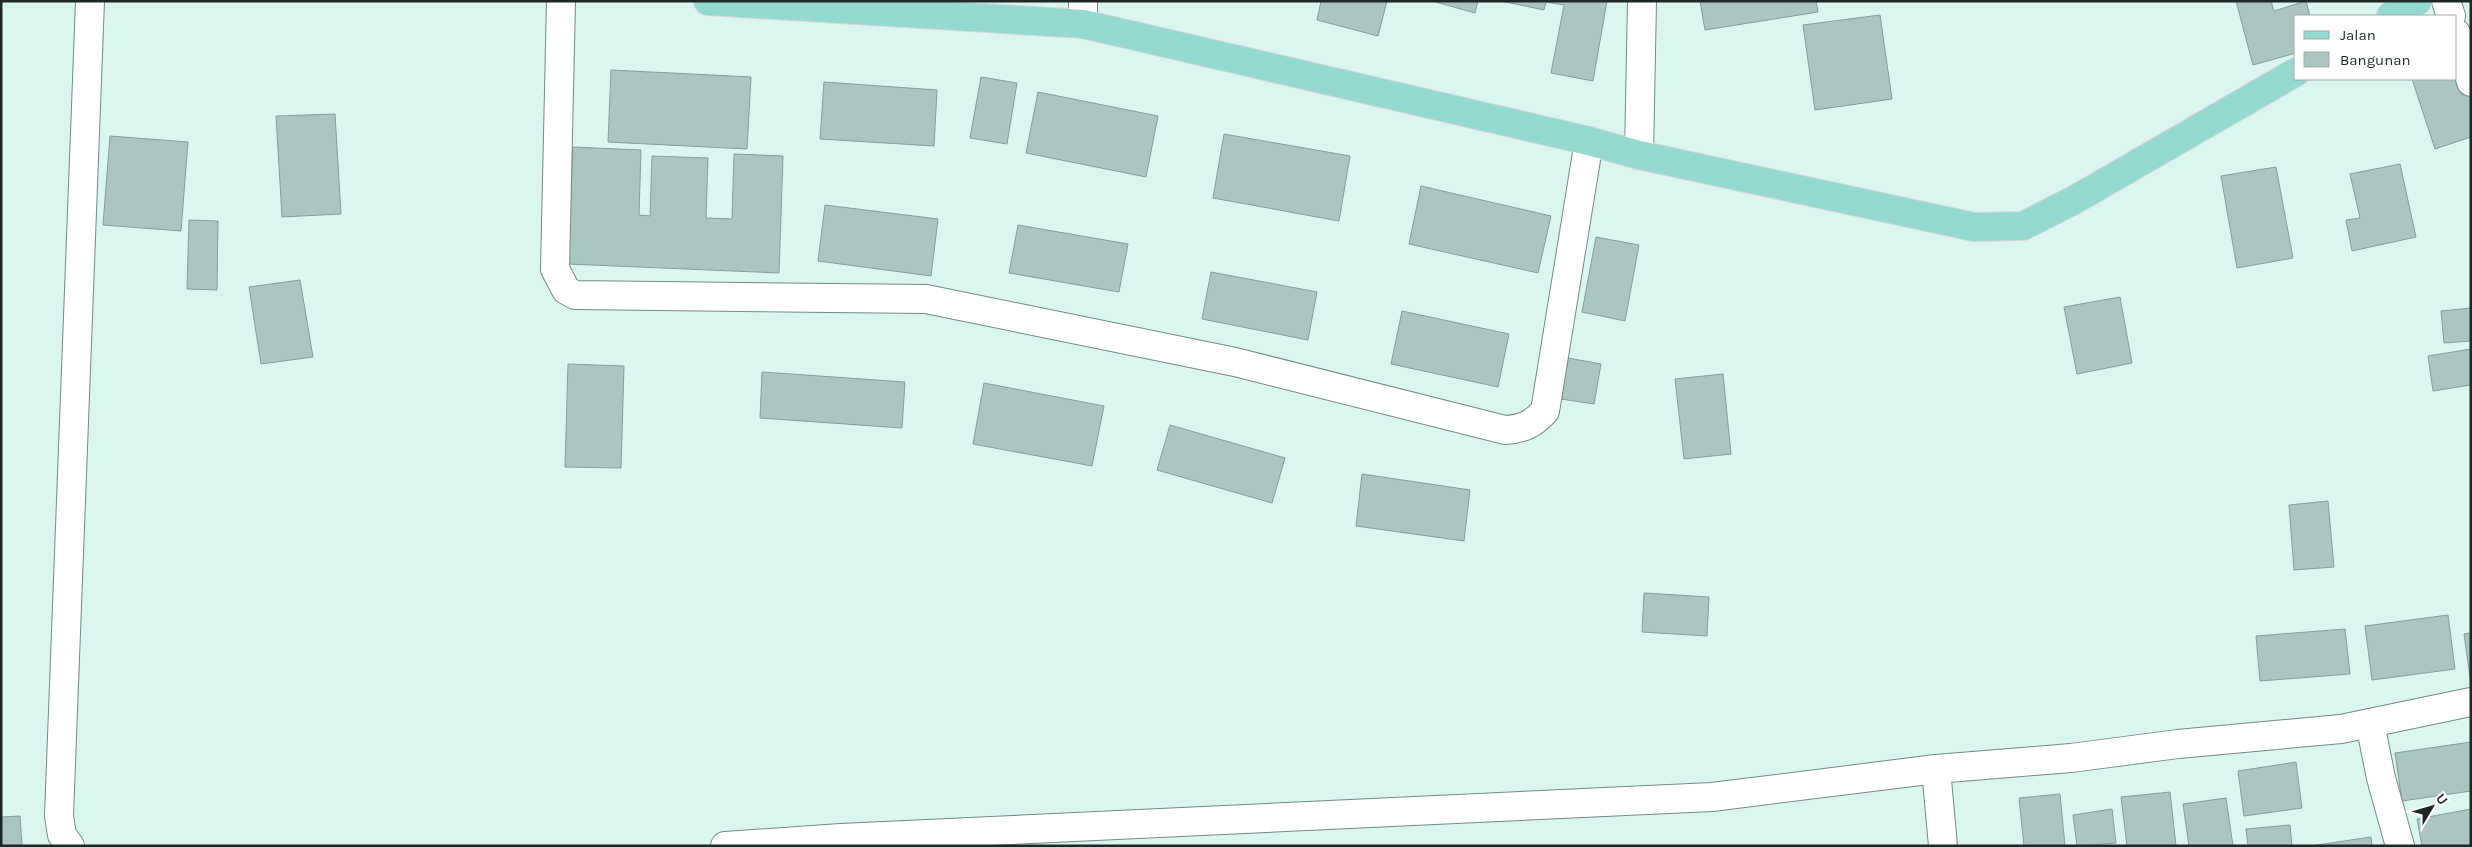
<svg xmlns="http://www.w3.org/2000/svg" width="2472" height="847" font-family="Karla,sans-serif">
  <rect width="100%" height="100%" fill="#dbf5ef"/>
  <g fill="#acc5c0" stroke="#859e99">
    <polygon points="1321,1 1387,1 1378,36 1317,20"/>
    <polygon points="1432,1 1478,1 1475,13"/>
    <polygon points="1501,1 1607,1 1593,81 1551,73 1564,5 1546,2 1544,10"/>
    <polygon points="1700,1 1816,1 1818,12 1705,30"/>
    <polygon points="2236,1 2271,1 2274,11 2306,1 2310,16 2296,16 2296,53 2253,65"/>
    <polygon points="1880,15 1892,99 1815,110 1803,25"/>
    <polygon points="2456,52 2471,99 2471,137 2435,149 2412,79 2456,79"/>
    <polygon points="611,70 751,77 747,149 608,142"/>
    <polygon points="981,77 1017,83 1007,144 970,138"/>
    <polygon points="824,82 937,90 934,146 820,139"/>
    <polygon points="1038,92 1158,116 1146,177 1026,153"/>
    <polygon points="335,114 341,214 282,217 276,116"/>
    <polygon points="1224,134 1350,156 1339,221 1213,198"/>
    <polygon points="110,136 188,142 181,231 103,225"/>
    <polygon points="573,147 641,150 639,215 650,216 652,156 708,158 706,218 732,219 734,154 783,156 779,273 568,264"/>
    <polygon points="2400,164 2416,237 2352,251 2346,220 2360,218 2350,174"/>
    <polygon points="2276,167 2293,258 2237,268 2221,176"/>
    <polygon points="1421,186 1551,216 1538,273 1409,244"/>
    <polygon points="825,205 938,219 931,276 818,261"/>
    <polygon points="189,220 218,221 217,290 187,289"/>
    <polygon points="1018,225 1128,244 1119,292 1009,273"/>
    <polygon points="1596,237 1639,245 1625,321 1582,312"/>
    <polygon points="1211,272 1317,292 1308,340 1202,319"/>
    <polygon points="300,280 313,357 261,364 249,287"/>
    <polygon points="2120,297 2132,363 2077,374 2064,307"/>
    <polygon points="2471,308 2471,341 2444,343 2441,311"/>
    <polygon points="1402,311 1509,334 1498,387 1391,364"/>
    <polygon points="2471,349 2471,385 2433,391 2428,356"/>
    <polygon points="1568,358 1601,364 1594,404 1561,399"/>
    <polygon points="568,364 624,366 621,468 565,467"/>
    <polygon points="762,372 905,382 902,428 760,418"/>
    <polygon points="1723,374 1731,454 1684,459 1675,379"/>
    <polygon points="984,383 1104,406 1092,466 973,444"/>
    <polygon points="1170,425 1285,458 1272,503 1157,470"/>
    <polygon points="1362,474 1470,490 1464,541 1356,526"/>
    <polygon points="2328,501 2334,567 2294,570 2289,505"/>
    <polygon points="1644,593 1709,597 1707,636 1642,632"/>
    <polygon points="2448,615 2455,669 2372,680 2365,626"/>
    <polygon points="2345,629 2350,674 2260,681 2256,636"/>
    <polygon points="2471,633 2471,684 2464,634"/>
    <polygon points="2471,742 2471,791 2402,801 2395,753"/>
    <polygon points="2296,762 2302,808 2244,816 2238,771"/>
    <polygon points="2170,792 2176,846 2127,846 2121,797"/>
    <polygon points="2060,794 2065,846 2024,846 2019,798"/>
    <polygon points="2226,798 2233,846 2189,846 2183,804"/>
    <polygon points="2112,809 2116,843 2077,846 2073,815"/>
    <polygon points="2471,809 2471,846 2422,846 2417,819"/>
    <polygon points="20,816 22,846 1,846 1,817"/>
    <polygon points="2290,825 2292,846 2248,846 2246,829"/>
    <polygon points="2371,837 2372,846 2310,846"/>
  </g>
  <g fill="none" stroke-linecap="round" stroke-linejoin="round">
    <defs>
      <g id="street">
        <path d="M561,1L555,269L566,290L575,295L926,299L1235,362L1505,430C1523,429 1533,424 1545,411L1589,141"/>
        <polyline points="1083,1 1083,24"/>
        <polyline points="2446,1 2451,16"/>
        <polyline points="2456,33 2471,82"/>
        <polyline points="1639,155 1642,1"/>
        <polyline points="2370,723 2381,778 2400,846"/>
        <polyline points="1936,769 1943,846"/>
        <polyline points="70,846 62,835 59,816 90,1"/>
        <polyline points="725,846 841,838 1712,797 1936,769 2071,758 2178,744 2341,729 2471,702"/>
      </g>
      <g id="primary">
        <polyline points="708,1 1083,24 1589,141 1639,155 1974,227 2023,226 2076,199 2296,72"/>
        <polyline points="2391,16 2417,1"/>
      </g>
    </defs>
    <use href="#street" stroke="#738b86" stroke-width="30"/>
    <use href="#primary" stroke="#d6d8d8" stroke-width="30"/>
    <use href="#street" stroke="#fff" stroke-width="28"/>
    <use href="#primary" stroke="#94dad0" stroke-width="28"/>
  </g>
  <rect width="2472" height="847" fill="none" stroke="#1e2826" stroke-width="5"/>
  <rect x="2294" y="15" width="162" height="65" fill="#ffffff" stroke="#a5a9a8"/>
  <rect x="2304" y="31" width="25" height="8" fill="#94dad0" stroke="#a5a9a8"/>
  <text x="2340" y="40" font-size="15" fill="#1e2826">Jalan</text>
  <rect x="2304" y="52" width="25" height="15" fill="#acc5c0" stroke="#a5a9a8"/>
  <text x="2340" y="65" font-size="15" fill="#1e2826">Bangunan</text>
  <g transform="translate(2432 807) rotate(52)" stroke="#ffffff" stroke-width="4" paint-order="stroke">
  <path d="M0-4L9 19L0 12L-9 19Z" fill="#1e2826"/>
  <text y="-8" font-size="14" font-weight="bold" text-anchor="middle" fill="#1e2826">U</text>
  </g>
</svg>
